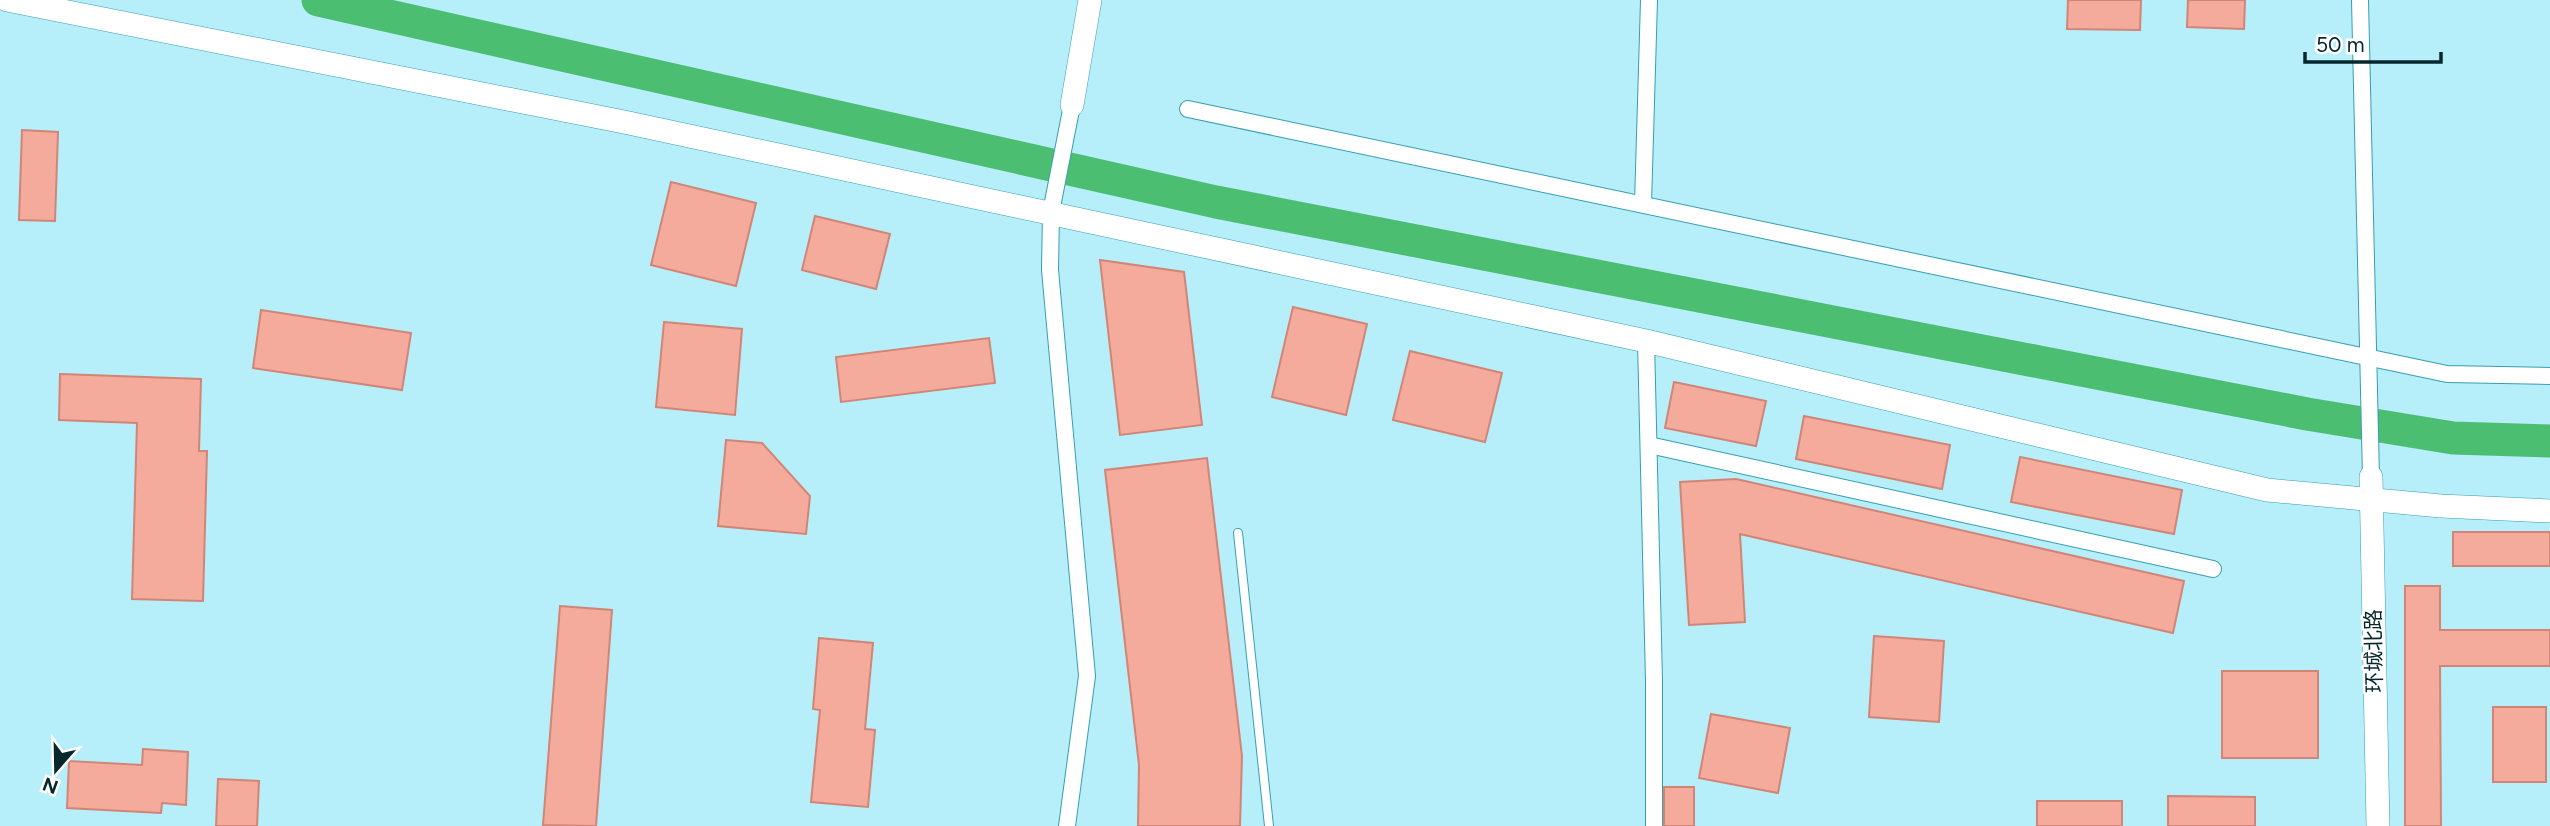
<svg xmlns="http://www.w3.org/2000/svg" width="2550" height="826" font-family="Figtree,'Noto Sans SC',sans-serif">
  <rect width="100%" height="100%" fill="#b6eef9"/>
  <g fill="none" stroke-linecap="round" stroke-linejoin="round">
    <polyline stroke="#4bbe71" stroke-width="33" points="318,0 1216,202 2307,414 2453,438 2550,441"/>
  </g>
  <g fill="#f5ab9c" stroke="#d18576" stroke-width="2">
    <polygon points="2068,0 2141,0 2140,30 2067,29"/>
    <polygon points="2188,0 2245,0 2244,29 2187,27"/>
    <polygon points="22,130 58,132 55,221 19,220"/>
    <polygon points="671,182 756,203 736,286 651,265"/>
    <polygon points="815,216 890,234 876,289 802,270"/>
    <polygon points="1100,260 1184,272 1202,425 1120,435"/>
    <polygon points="1293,307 1367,324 1346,415 1272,397"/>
    <polygon points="261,310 411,333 402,390 253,368"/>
    <polygon points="664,322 742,329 735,415 656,407"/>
    <polygon points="989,338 995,383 841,402 836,357"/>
    <polygon points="1410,351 1502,373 1485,442 1393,420"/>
    <polygon points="60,374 201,379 199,451 207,451 203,601 132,599 137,423 59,420"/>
    <polygon points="1674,382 1766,401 1756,446 1665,428"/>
    <polygon points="1804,416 1950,445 1942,489 1796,459"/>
    <polygon points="726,440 762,443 810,496 806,534 718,526"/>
    <polygon points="2020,457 2182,490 2174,534 2011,502"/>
    <polygon points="1207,458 1242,756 1240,826 1138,826 1139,765 1105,470"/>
    <polygon points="1736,479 2184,581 2173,633 1740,534 1745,622 1689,625 1680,482"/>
    <rect x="2453" y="532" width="97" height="34"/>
    <polygon points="2405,586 2440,586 2440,630 2550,630 2550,666 2440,666 2441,826 2405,826"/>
    <polygon points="560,606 612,610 596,826 543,825"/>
    <polygon points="1874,636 1944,641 1939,722 1869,717"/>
    <polygon points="819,638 873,643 865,729 875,730 868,807 811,802 820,710 813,709"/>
    <rect x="2222" y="671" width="96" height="87"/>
    <rect x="2493" y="707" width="53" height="75"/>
    <polygon points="1711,714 1790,728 1778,793 1699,778"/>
    <polygon points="143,749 188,752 186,805 162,803 161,813 67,808 69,761 142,765"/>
    <polygon points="218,779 259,781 257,826 216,826"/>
    <rect x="1664" y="787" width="30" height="39"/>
    <polygon points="2168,796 2255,797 2255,826 2168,826"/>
    <rect x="2037" y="801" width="85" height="25"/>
  </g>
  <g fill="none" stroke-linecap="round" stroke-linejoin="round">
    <defs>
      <polyline id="lane" points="1238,533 1269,826"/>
      <g id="street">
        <polyline points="2360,0 2371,477"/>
        <polyline points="1188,109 2447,374 2550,376"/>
        <polyline points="1643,204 1649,0"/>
        <polyline points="1646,341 1654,681 1654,826"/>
        <polyline points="1649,445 2213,569"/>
        <polyline points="1067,826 1087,676 1050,270 1051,212 1072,105"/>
      </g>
      <g id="secondary">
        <polyline points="7,0 624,122 1646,341 2267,490 2441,506 2550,511"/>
        <polyline points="1072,105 1090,0"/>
        <polyline points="2371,477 2378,826"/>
      </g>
    </defs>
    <use href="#lane" stroke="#359fb1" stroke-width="10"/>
    <use href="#street" stroke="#359fb1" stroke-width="18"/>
    <use href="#secondary" stroke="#359fb1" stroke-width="24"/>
    <use href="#lane" stroke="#fff" stroke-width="8"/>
    <use href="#street" stroke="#fff" stroke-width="16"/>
    <use href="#secondary" stroke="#fff" stroke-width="23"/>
  </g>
  <g text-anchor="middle" stroke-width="5" stroke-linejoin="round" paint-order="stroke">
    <g font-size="21" fill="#06282d" stroke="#fff">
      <text transform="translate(2374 651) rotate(-91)" y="7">环城北路</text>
    </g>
  </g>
  <g transform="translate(56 770) rotate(200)" stroke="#ffffff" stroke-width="5" paint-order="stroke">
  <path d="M0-5L12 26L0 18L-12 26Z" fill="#06282d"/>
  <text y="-10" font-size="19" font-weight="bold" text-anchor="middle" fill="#06282d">N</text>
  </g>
  <path d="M2305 52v10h136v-10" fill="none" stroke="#06282d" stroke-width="3.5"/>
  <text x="2316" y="52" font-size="21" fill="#06282d" stroke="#ffffff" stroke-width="5" paint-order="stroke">50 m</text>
</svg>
